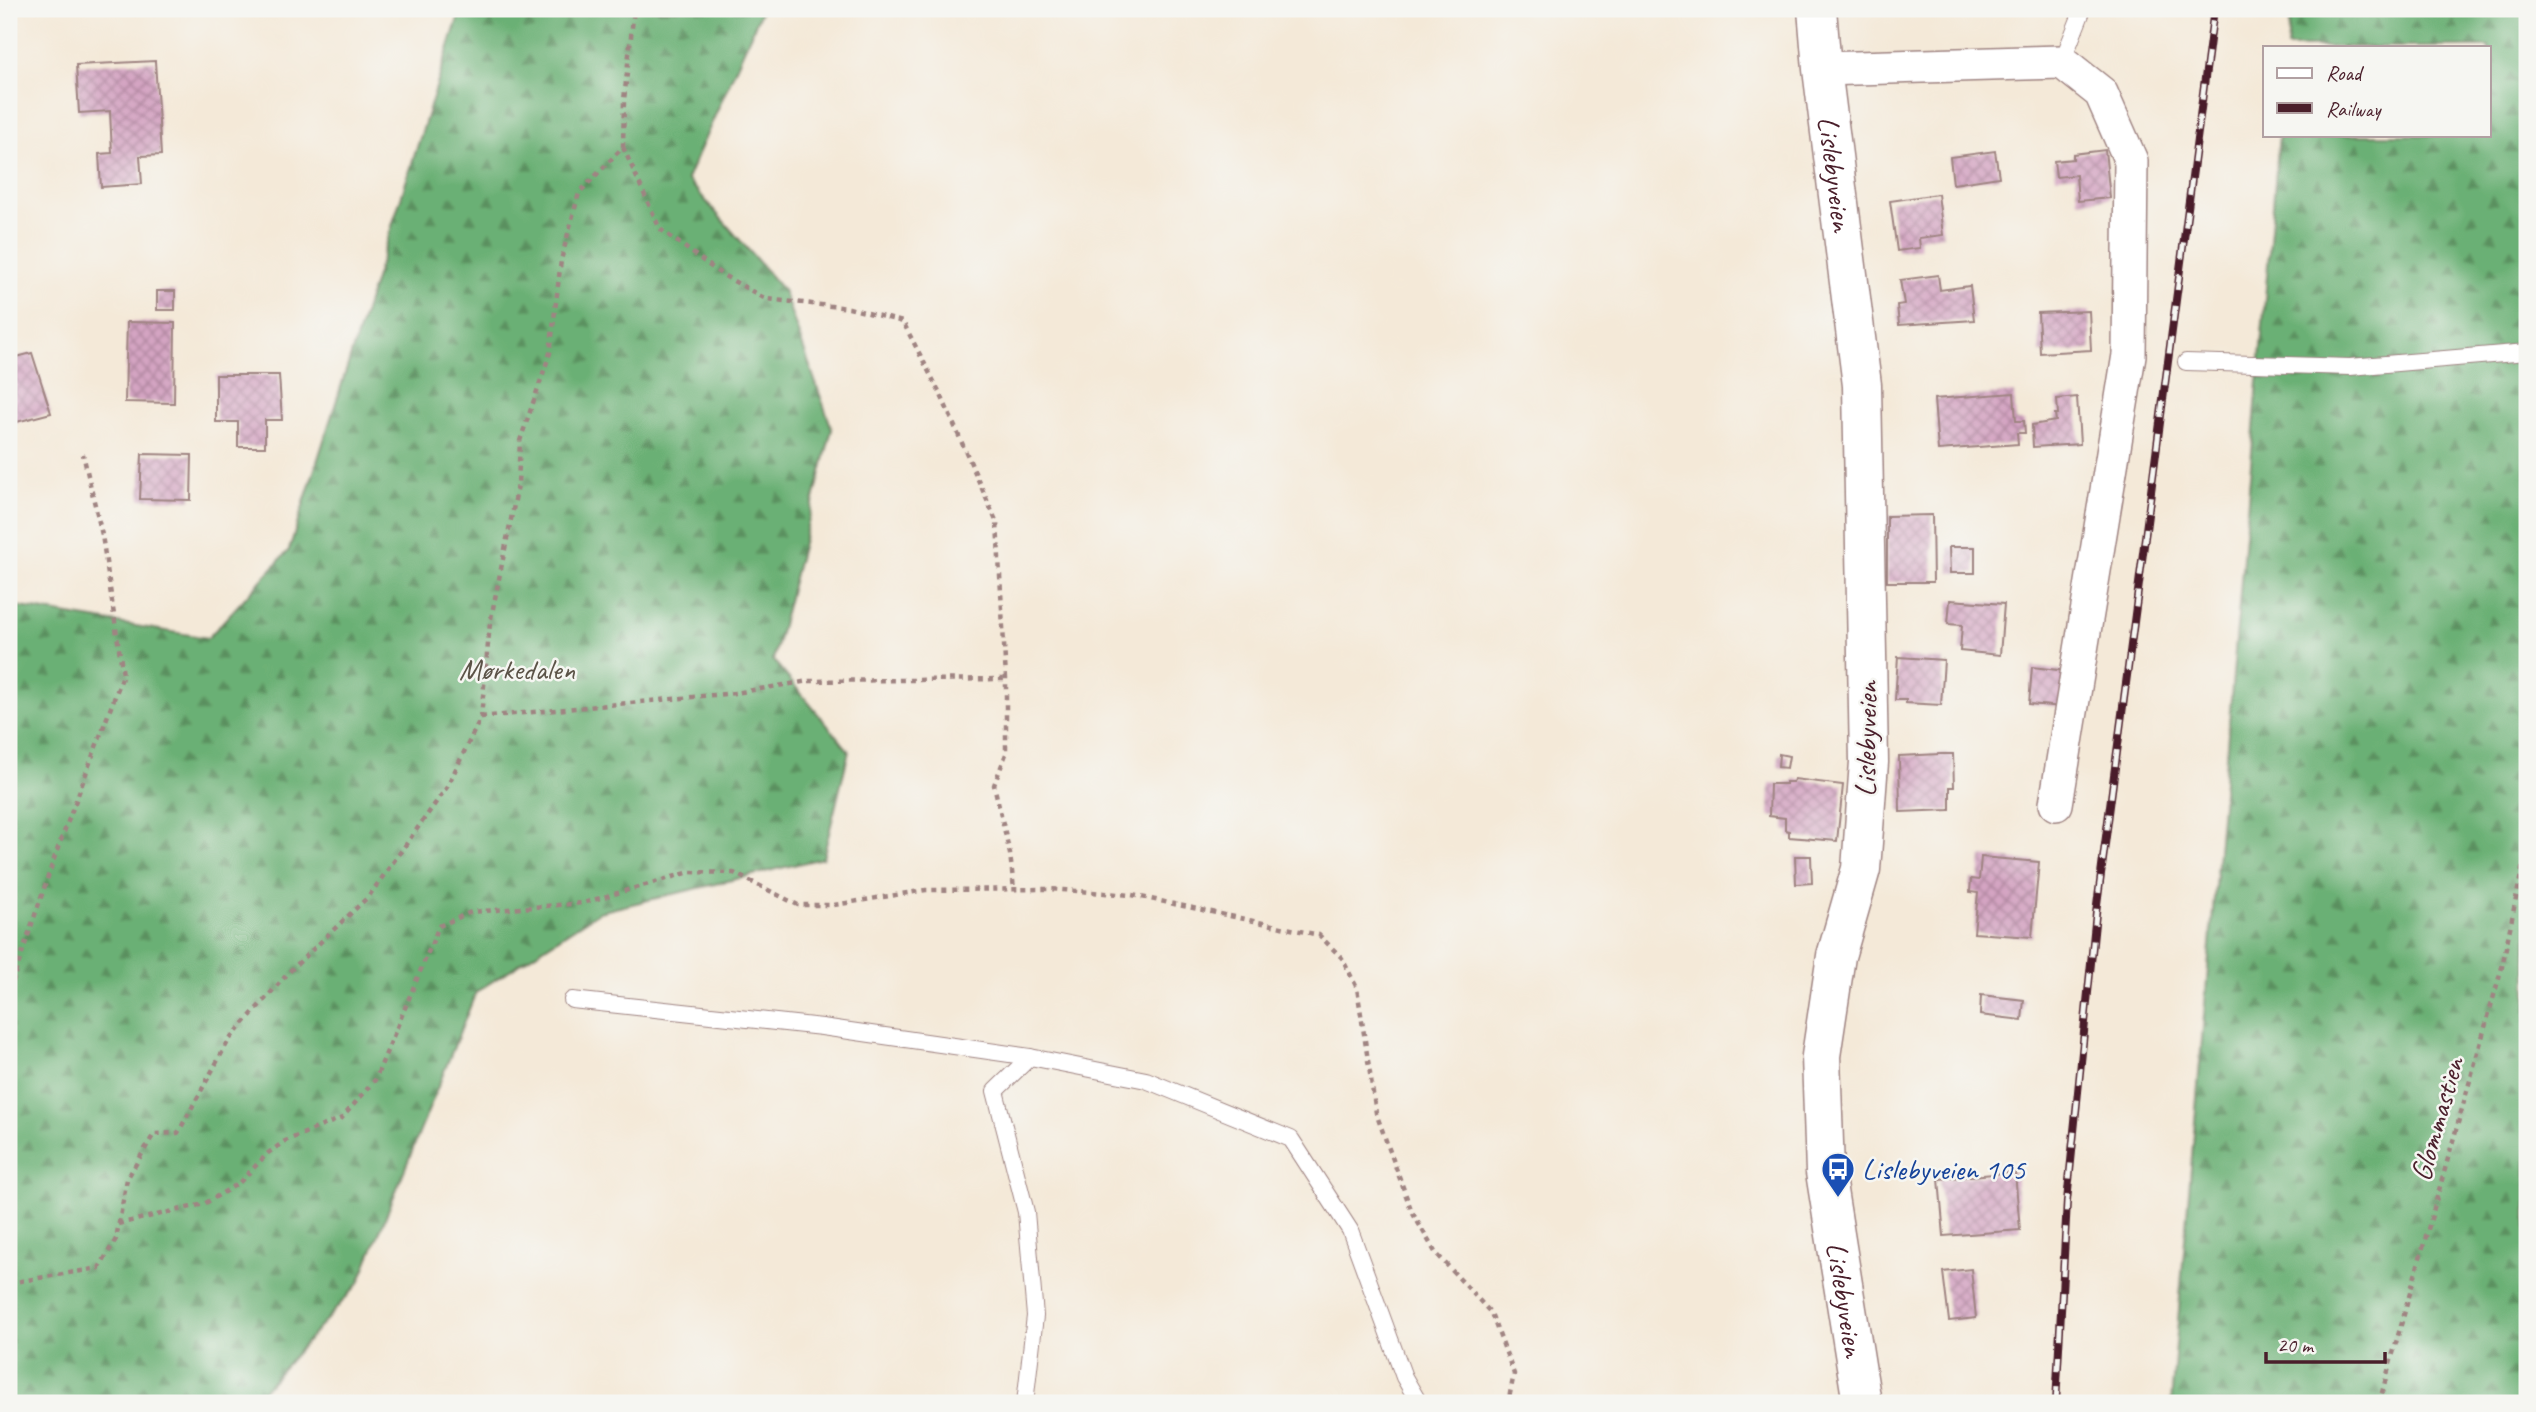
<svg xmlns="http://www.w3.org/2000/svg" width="2536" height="1412" font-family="Caveat,sans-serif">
  <defs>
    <pattern id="forest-firs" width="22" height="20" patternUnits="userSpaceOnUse" patternTransform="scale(1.75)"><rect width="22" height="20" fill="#6bb074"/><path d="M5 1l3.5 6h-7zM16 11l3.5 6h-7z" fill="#5a8f5f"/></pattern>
    <pattern id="building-cross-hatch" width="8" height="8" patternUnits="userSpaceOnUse" patternTransform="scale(1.75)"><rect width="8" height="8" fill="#d4a4c2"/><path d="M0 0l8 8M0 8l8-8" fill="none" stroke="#ae859e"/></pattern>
  </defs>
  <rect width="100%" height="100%" fill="#f6f6f2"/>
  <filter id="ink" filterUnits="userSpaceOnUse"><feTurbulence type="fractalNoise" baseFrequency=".0143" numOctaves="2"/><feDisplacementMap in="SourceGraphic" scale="14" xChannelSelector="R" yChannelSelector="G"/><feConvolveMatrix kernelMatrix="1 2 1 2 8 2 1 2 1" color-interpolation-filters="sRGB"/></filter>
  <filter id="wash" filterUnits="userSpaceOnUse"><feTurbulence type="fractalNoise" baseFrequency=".00686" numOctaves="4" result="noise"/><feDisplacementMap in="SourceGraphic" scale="28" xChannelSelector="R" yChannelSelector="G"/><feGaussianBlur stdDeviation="1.57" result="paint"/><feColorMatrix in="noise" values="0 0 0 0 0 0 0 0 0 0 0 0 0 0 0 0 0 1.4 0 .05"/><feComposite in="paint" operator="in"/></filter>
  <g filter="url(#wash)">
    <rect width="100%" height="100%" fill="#f4e9d8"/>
    <g fill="url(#forest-firs)" stroke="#5a6850" stroke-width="2">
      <polygon points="461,9 762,9 687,179 783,290 832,429 773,660 849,751 823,858 599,912 476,992 359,1283 252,1403 9,1403 9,605 208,638 289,550"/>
      <polygon points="2291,9 2527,9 2527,1403 2171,1403 2279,135 2489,135 2489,47 2287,47"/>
    </g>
    <g id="blocks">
      <g fill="url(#building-cross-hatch)">
        <polygon points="155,61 161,155 140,156 142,184 101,187 99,154 112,153 110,111 79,113 76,65"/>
        <polygon points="2105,150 2110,198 2078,201 2076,175 2056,177 2054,161 2073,159 2073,154"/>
        <polygon points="1995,151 1999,177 1953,184 1950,157"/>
        <polygon points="1938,194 1943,235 1919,238 1920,248 1897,251 1890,201"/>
        <polygon points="1938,275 1940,290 1970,286 1974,320 1899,325 1897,305 1904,304 1900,280"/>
        <rect x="157" y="291" width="18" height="19"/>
        <polygon points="2089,311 2091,350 2040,353 2038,313"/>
        <polygon points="127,322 175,323 174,403 125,402"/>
        <polygon points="32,353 51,413 9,424 9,359"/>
        <polygon points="216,375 279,375 282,420 265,420 265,447 238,447 238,422 216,422"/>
        <polygon points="2014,393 2016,421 2024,421 2025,433 2017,433 2018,444 1938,450 1934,399"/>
        <polygon points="2077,397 2080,444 2033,447 2032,425 2056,421 2055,414 2058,414 2057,399"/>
        <polygon points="142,454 192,455 191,500 140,499"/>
        <polygon points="1932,515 1933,582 1887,582 1887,516"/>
        <polygon points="1949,547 1975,547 1975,573 1950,573"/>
        <polygon points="1950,600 2004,604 2000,655 1960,651 1962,625 1948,624"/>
        <polygon points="1898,657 1944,660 1941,705 1906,703 1906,700 1895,700"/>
        <polygon points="2032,667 2066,671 2063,707 2029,704"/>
        <polygon points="1779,754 1789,756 1787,768 1778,767"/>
        <polygon points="1941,754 1953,754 1954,787 1950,787 1950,810 1900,812 1899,756"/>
        <polygon points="1794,779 1843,785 1837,841 1789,837 1789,831 1785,830 1785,818 1769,816 1770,784 1786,784 1786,782 1793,782"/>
        <polygon points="1795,856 1811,856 1812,883 1796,884"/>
        <polygon points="1981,857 2039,862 2032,937 1974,933 1978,893 1970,892 1971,879 1979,880"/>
        <polygon points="1981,995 2024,1000 2022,1020 1980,1015"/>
        <polygon points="2015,1172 2020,1230 1944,1236 1939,1179"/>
        <polygon points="1971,1269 1976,1318 1949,1321 1943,1272"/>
      </g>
    </g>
  </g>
  <g filter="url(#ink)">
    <use href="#blocks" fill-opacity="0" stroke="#9f8482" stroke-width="2"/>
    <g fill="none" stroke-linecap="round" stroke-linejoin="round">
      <defs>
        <g id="lane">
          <polyline points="2062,62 2083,9"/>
          <polyline points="2186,362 2350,367 2527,352"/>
          <polyline points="572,1000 822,1027 1030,1057"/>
          <polyline points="1025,1403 1035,1316 1026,1212 995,1091 1030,1057 1146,1080 1291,1139 1350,1230 1404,1377 1419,1403"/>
        </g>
        <polyline id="street" points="1822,69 2062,62 2101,93 2131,161 2129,355 2056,804"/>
        <g id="secondary">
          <path id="s1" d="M1817,9L1822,69L1862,385L1869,762L1861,869L1836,956L1821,1056L1825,1172L1862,1403"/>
        </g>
      </defs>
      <use href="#lane" stroke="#9f8482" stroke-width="18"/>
      <use href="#street" stroke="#9f8482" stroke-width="36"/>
      <use href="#secondary" stroke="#9f8482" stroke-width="41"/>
      <g stroke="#9f8482" stroke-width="4.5" stroke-dasharray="5 5" stroke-linecap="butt">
        <polyline points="623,147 660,229 721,274 766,299 849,308 903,322 941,395 997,523 1006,679 1006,754 994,785 1010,854 1014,889"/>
        <polyline points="481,717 735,693 809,681 1006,679"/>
        <polyline points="9,971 15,974 9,997"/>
        <polyline points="15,974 55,856 123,675 102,535 83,454"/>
        <polyline points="118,1224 204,1204 239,1183 268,1153 285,1141 342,1118 375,1080 439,926 471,912 583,903 690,872 734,873 798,905 834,905 926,890 1050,889 1132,895 1319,935 1342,958 1357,988 1376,1113 1412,1212 1435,1252 1491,1313 1514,1374 1508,1403"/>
        <polyline points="9,1283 99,1268 116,1239 127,1179 154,1134 178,1133 229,1040 290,971 369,896 447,787 481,717 490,623 518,485 520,441 550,353 561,260 579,193 623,147 624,100 634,9"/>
        <polyline points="2379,1403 2502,967 2527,845"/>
      </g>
      <use href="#lane" stroke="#fff" stroke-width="16"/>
      <use href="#street" stroke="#fff" stroke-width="33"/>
      <use href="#secondary" stroke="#fff" stroke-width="38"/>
      <defs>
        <polyline id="rail" points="2056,1403 2067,1201 2096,913 2214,9"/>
      </defs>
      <use href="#rail" stroke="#4a1f2b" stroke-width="8"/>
      <use href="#rail" stroke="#f6f6f2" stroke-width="5" stroke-dasharray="16" stroke-linecap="butt"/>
    </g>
  </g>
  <defs>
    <symbol id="bus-pin" viewBox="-11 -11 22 30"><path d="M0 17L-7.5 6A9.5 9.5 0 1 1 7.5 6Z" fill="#1a4fb4" stroke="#f6f6f2"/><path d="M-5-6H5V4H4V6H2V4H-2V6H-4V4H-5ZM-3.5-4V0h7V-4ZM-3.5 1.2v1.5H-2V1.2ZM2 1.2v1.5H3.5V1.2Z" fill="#fff"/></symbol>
  </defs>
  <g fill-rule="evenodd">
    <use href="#bus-pin" x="1819" y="1150" width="38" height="52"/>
  </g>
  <g text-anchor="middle" stroke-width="5" stroke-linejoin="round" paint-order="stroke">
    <g font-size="30" fill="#4a1f2b" stroke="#f6f6f2">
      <text dy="10" stroke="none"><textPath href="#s1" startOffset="166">Lislebyveien</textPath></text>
      <text transform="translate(1866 739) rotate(-89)" y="10">Lislebyveien</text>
      <text transform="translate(2437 1119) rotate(-74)" y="10">Glommastien</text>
      <text dy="10" stroke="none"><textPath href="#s1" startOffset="1300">Lislebyveien</textPath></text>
    </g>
    <g font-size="30" fill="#5b5347" stroke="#f6f6f2">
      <text x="517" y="679">Mørkedalen</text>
    </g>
    <g font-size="30" fill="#164399" stroke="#f6f6f2" text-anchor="start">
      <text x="1862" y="1179">Lislebyveien 105</text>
    </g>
  </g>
  <rect width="2536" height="1412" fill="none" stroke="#f6f6f2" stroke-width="35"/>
  <rect x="2263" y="46" width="228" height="91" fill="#f6f6f2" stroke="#b1a0a2" stroke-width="2"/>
  <rect x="2277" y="68" width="35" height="10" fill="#ffffff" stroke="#b1a0a2" stroke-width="2"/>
  <text x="2326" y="80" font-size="21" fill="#4a1f2b">Road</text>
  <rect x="2277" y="103" width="35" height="10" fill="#4a1f2b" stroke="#b1a0a2" stroke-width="2"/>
  <text x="2326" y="116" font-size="21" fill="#4a1f2b">Railway</text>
  <path d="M2266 1352v10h119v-10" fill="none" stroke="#4a1f2b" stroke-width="3.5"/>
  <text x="2277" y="1352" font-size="21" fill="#4a1f2b" stroke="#f6f6f2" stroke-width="5" paint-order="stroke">20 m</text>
</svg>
